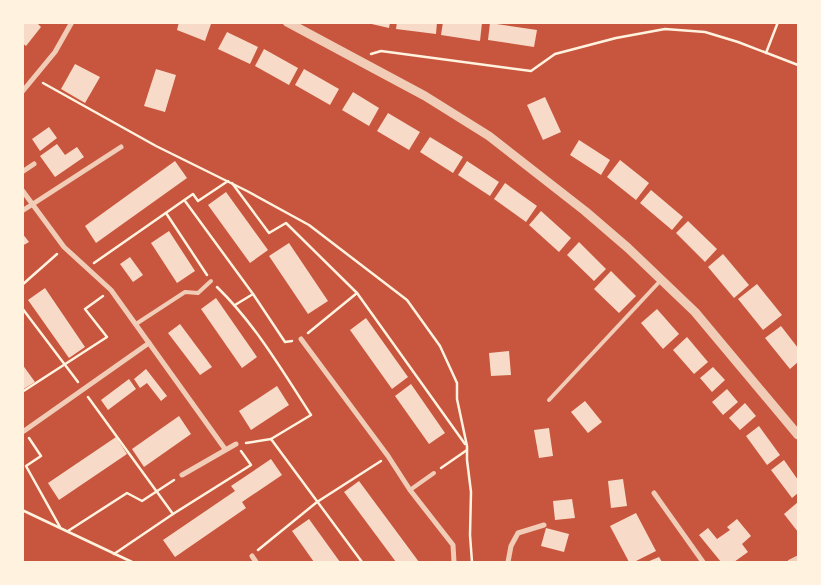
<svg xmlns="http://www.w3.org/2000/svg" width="821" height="585" font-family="'PT Sans Narrow',sans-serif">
  <rect width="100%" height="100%" fill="#c8553d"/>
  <g fill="#f7dbc8">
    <polygon points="22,22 36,22 41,27 26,46 22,43"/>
    <polygon points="179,22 206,22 211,24 205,41 177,30"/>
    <polygon points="363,22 390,22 389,28"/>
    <polygon points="397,22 437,22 436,34 396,29"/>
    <polygon points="443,22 482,23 480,41 441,35"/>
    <polygon points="490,23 537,30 534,47 488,40"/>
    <polygon points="227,32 258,47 250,64 218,49"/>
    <polygon points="264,49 298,68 289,85 255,66"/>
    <polygon points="75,64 100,77 85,103 61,89"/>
    <polygon points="156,69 176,75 165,112 144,106"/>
    <polygon points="304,69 339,89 330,105 295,85"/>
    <polygon points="353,92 379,108 369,126 342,110"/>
    <polygon points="545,97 561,132 543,140 527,105"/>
    <polygon points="388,113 420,132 409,150 377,131"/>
    <polygon points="49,127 57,138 40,151 32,139"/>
    <polygon points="430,137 463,157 453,173 420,152"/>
    <polygon points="579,140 610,160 601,175 570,155"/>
    <polygon points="57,144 65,155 77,147 84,157 55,177 40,156"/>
    <polygon points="620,160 649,183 636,200 607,177"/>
    <polygon points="175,161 187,178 96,243 85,226"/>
    <polygon points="467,161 499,182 490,196 458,175"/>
    <polygon points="505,183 537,206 526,222 494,199"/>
    <polygon points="651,190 683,217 672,230 640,203"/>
    <polygon points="226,192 268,250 250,263 208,205"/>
    <polygon points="541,211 571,238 559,252 529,225"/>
    <polygon points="688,221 717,249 705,262 676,233"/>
    <polygon points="169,231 195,271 177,283 151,243"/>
    <polygon points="22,233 29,242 22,246"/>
    <polygon points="579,242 606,269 594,281 567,255"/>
    <polygon points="289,243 328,301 308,314 269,256"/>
    <polygon points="723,254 749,285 734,298 708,267"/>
    <polygon points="130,257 143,275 133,282 120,264"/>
    <polygon points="611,271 636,296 619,313 594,289"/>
    <polygon points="757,284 782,315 763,330 738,299"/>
    <polygon points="45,288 85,347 69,358 28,300"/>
    <polygon points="216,298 257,357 242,368 201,309"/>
    <polygon points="657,309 679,334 663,349 641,323"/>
    <polygon points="366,318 408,377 392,389 350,330"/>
    <polygon points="180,324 212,367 200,375 168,333"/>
    <polygon points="781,326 798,348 798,362 790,369 765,338"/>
    <polygon points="687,337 708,362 694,374 673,350"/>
    <polygon points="509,351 511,375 491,376 489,353"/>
    <polygon points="22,364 35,382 22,390"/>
    <polygon points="713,367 725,380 712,392 700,378"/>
    <polygon points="146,369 167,396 161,401 147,383 140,388 134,379"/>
    <polygon points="129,379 136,389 108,410 101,400"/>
    <polygon points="411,384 445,433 429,444 395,396"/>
    <polygon points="277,386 289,405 251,430 239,411"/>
    <polygon points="727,389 738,402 723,415 712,402"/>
    <polygon points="585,401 602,422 588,433 571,412"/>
    <polygon points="745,403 756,416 740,430 729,418"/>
    <polygon points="179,416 191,434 144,467 132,449"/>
    <polygon points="759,426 780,455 767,465 746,436"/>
    <polygon points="549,428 553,456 539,458 534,430"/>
    <polygon points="116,437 127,454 59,500 48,483"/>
    <polygon points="271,459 282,475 242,502 246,508 175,557 163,540 235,491 231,486"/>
    <polygon points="784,460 798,480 798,493 792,498 771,470"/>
    <polygon points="623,479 627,506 611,508 608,481"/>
    <polygon points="359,481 419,562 396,562 344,492"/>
    <polygon points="572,499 575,518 555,520 553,501"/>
    <polygon points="798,502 798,532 784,514"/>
    <polygon points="636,513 656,551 634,562 629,562 610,526"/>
    <polygon points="309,519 340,562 314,562 292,531"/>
    <polygon points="737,519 751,536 742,544 748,552 734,562 721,562 699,535 708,528 717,539 730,530 727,527"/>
    <polygon points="546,528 569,534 564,552 541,546"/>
    <polygon points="659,557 662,562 647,562"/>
  </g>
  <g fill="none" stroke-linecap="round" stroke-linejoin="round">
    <g stroke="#fff3e0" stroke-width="2.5">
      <polyline points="766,53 778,22"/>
      <polyline points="371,54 381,51 531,71 555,54 616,38 665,29 705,32 738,42 798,65"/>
      <polyline points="43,83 156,146 247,191 309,225 407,300 440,346 457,383 457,399 467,446 467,460 471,492 470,535 472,562"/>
      <polyline points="232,183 269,233 286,223 357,293 308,333"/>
      <polyline points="185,201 253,294"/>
      <polyline points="166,213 207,275"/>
      <polyline points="94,263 193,194 198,201 228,181"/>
      <polyline points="22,285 57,254"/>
      <path d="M217,287C255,324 282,370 311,415L271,439"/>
      <polyline points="357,293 465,444"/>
      <polyline points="235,305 253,294 285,342 292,341"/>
      <polyline points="22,308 78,382"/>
      <polyline points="22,392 107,337 85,309 103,296"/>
      <polyline points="88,397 173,514 114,554"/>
      <polyline points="29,438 41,456 26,466 60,527"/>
      <polyline points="246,443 271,439 362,562"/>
      <polyline points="441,468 467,450"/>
      <polyline points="22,510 132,562"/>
      <polyline points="173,514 251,465 241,451"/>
      <polyline points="68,531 127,493 142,501 174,480"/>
      <polyline points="258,550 317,502 381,461"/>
    </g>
    <g stroke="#f1ccb7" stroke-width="4">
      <polyline points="136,324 185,292 198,293 211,281"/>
      <polyline points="549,400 661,280"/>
      <polyline points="410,490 434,473"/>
    </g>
    <g stroke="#f1ccb7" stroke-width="5">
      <polyline points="22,92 55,52 72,22"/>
      <polyline points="22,172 34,164"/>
      <polyline points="22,190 64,247 111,290 225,449"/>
      <polyline points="22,211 121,147"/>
      <polyline points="301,339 388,456 410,490 453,545 454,562"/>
      <polyline points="24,431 149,343"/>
      <polyline points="182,475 236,444"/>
      <polyline points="654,493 703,562"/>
      <polyline points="252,556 256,562"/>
      <polyline points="508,562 511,546 518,533 544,525"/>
      <polyline points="790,562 798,558"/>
    </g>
    <polyline stroke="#f1ccb7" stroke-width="9" points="287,22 425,96 489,136 585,211 628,248 695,312 798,435"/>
  </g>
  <rect width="821" height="585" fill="none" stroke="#fff3e0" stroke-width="48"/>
</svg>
